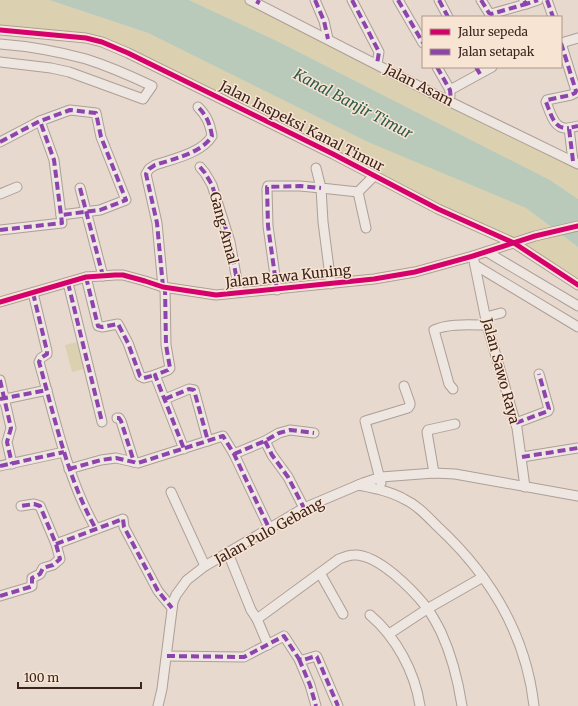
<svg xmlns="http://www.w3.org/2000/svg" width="578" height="706" font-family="Merriweather,serif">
  <rect width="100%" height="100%" fill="#e8d9ce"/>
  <g fill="#dbd0af">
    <polygon points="0,0 49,0 148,33 365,140 526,208 578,247 578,286 547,264 99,42 0,32"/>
    <polygon points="189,0 250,0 578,164 578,199 550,180 389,98 279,42"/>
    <polygon points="77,342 84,369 72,372 65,345"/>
  </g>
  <polygon fill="#b9cabb" points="49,0 189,0 279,42 550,180 578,199 578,247 526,208 368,142 148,33"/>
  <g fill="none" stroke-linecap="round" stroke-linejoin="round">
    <defs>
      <g id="minor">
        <polyline points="250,0 436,95 578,164"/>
        <polyline points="315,0 324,21 328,39"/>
        <polyline points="352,0 379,52 377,64"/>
        <polyline points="398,0 423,43"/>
        <polyline points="439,0 448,17"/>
        <polyline points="481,0 489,13 491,14 526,4"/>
        <polyline points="524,0 526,4 538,0"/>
        <polyline points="547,0 553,17"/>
        <polyline points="0,30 86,38 102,42 128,53 333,154 438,209 514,243 578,285"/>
        <path d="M561,43L576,91L575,93L571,95L547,100L546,102C551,114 554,130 569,128"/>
        <polyline points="561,43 578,38"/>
        <path d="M0,44C27,46 60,52 86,59C108,66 131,76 152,86L143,99L69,72L51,68L0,62"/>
        <polyline points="437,67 450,90 450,96"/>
        <polyline points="450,90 492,67"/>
        <polyline points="0,142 40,121 70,110 96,113 101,137 126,200 100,210 61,215"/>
        <polyline points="573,161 569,128 578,126"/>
        <polyline points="200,167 205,173 212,185 230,242 239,292"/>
        <polyline points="316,168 321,188 358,192 374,176"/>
        <polyline points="80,188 103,276"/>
        <polyline points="358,192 366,228"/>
        <polyline points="0,194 17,187"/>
        <polyline points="0,230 62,223 54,160 40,121"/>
        <polyline points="487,252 578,306"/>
        <polyline points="473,256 487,325 517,428 525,487"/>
        <polyline points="475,265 578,327"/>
        <polyline points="86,277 98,326 102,327 118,324 128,343 140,376 144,378 155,375"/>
        <polyline points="68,283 102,422"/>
        <path d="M163,287L157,223L146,174L149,169L155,165C173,159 202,153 212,136C210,124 207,116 198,107"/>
        <polyline points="165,287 166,345 170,368 168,370 155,375 184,449"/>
        <polyline points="277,290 268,226 267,189 268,186 300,186 321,188 323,222 331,284"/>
        <path d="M33,293L47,351V354L41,358L39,362C55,418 67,478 96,529"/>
        <polyline points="0,302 86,277 115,275 123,275 145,281 163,287 216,295 374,279 415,272 473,256 535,236 578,226"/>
        <polyline points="486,317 501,313"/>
        <polyline points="0,380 11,428 7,442 12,464"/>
        <path d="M453,389L449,384L434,330C448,323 472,325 487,325"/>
        <polyline points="165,399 189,389 194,390 208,441"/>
        <polyline points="0,400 47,390"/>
        <polyline points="117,418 119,418 121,421 134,462"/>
        <polyline points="516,423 548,411 549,409 539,374"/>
        <polyline points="265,441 272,455 288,477 304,508"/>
        <polyline points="234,454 265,441 279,433 290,430 314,433"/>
        <polyline points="522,457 578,448"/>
        <polyline points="0,466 64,452"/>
        <polyline points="69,469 101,460 116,458 138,463 223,436 234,454 269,528"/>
        <polyline points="434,473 427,432 428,430 455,424"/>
        <polyline points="381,483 365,421 408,408 410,405 410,403 404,386"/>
        <path d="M358,485C373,488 390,491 404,499C417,505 427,516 437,526C489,574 526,634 534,706"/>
        <polyline points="171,492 205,566"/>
        <polyline points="56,544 123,519 124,527 158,591 172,608"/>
        <path d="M228,553L251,610L257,619L339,559C344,557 349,555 354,555C378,554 413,590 427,608C432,615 437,624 441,632C452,656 458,680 462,706"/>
        <polyline points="320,573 343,614"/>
        <polyline points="0,596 30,587 32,586 32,578 40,574 43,568 53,565 60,559 56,544 40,506 34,504 21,506"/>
        <path d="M370,615C396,637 415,672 420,706"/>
        <polyline points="257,619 268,645"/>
        <polyline points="389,634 427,609 483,577"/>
        <polyline points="167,656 244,657 284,636 299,659 303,660 316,656 317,657 338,706"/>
        <polyline points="299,659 310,685 316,706"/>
        <polyline points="158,706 162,689 173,602 176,595 187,580 205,566 304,508 363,483 381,477 434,473 455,474 578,496"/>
      </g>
    </defs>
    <use href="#minor" stroke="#ad9f97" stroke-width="11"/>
    <use href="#minor" stroke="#eee6e0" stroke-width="9"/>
    <g stroke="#8e44ad" stroke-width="4" stroke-dasharray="8 4" stroke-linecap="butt">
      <polyline points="315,0 324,21 328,39"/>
      <polyline points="352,0 379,52 377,64"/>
      <polyline points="398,0 423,43"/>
      <polyline points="439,0 448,17"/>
      <polyline points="481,0 489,13 491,14 526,4"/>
      <polyline points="547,0 553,17"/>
      <polyline points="524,1 526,4 538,0"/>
      <polyline points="257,4 259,0"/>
      <path d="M561,43L576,91L575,93L571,95L547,100L546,102C551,114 554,130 569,128"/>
      <polyline points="437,67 450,90 451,101"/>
      <polyline points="476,67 480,74"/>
      <polyline points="0,142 40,121 70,110 96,113 101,137 126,200 100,210 61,215"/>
      <polyline points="573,161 569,128 578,126"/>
      <polyline points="200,167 205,173 212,185 230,242 239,292"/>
      <polyline points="80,188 103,276"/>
      <polyline points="0,230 62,223 54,160 40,121"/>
      <polyline points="86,277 98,326 102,327 118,324 128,343 140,376 144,378 155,375"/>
      <polyline points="68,283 102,422"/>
      <path d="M163,287L157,223L146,174L149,169L155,165C173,159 202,153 212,136C210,124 207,116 198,107"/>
      <polyline points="165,287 166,345 170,368 168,370 155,375 184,449"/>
      <polyline points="277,290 268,226 267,187 300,186 321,188"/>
      <path d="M33,293L47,351V354L41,358L39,362C55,418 67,478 96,529"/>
      <polyline points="0,380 11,428 7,442 12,464"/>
      <polyline points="0,399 47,390"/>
      <polyline points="165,399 189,389 194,390 208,441"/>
      <polyline points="117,418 119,418 121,421 134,462"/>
      <polyline points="516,423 548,411 549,409 539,374"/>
      <polyline points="265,441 272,455 288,477 304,508"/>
      <polyline points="234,454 265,441 279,433 290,430 314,433"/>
      <polyline points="522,457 578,448"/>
      <polyline points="0,466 64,452"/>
      <polyline points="69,469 101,460 116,458 138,463 223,436 234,454 269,528"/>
      <polyline points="56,544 123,519 124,527 158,591 172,608"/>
      <polyline points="0,596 30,587 32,586 32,578 40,574 43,568 53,565 60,559 56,544 40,506 34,504 21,506"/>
      <polyline points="167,656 244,657 284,636 299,659 303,660 316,656 317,657 338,706"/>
      <polyline points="299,659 310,685 316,706"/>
    </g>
    <defs>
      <g id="cycleway">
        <polyline points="0,30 86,38 102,42 128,53 333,154 438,209 514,243 578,285"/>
        <polyline points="0,302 86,277 115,275 123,275 145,281 163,287 216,295 374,279 415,272 473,256 535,236 578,226"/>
      </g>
    </defs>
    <use href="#cycleway" stroke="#f8e4d3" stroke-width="8"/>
    <use href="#cycleway" stroke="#d6006c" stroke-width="5"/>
  </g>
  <g text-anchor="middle" stroke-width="3" stroke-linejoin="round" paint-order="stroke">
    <g font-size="14" fill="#3c241d" stroke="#f8e4d3">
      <text transform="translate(419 85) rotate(27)" y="5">Jalan Asam</text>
      <text transform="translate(302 126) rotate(27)" y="5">Jalan Inspeksi Kanal Timur</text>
      <text transform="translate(224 228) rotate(75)" y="5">Gang Amal</text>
      <text transform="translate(288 276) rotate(-6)" y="5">Jalan Rawa Kuning</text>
      <text transform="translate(501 371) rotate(75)" y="5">Jalan Sawo Raya</text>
      <text transform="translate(269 531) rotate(-29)" y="5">Jalan Pulo Gebang</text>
    </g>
    <g font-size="15" font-style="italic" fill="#2b5d4d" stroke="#f8e4d3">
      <text transform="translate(353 104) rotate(28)" y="5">Kanal Banjir Timur</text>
    </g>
  </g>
  <rect x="422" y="16" width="140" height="52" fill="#f8e4d3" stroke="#ad978a"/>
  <rect x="430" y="29" width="20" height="6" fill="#d6006c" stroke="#ad978a"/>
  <text x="458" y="36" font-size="12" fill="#3c241d">Jalur sepeda</text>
  <rect x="430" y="49" width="20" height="6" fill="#8e44ad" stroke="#ad978a"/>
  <text x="458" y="56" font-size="12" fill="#3c241d">Jalan setapak</text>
  <path d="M18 682v6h123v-6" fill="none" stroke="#3c241d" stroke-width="2"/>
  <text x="24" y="682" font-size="12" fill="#3c241d" stroke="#f8e4d3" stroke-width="3" paint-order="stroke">100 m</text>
</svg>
